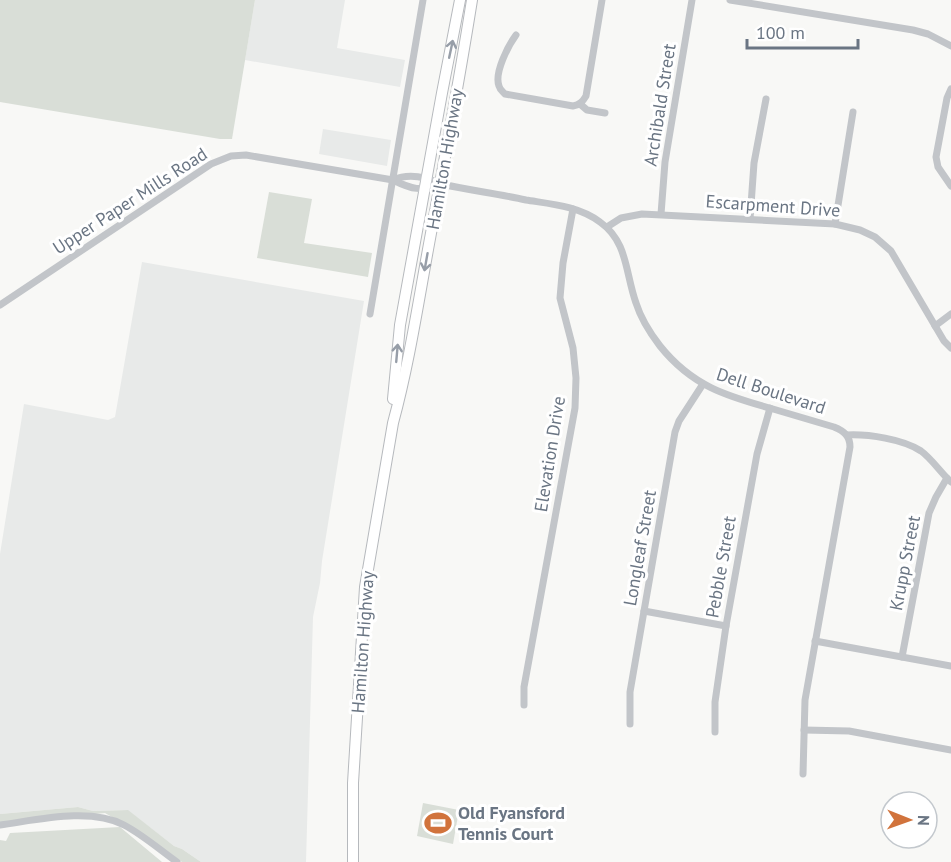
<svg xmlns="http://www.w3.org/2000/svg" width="951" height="862" font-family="'PT Sans',sans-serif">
  <rect width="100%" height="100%" fill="#f8f8f6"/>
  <g fill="#e8eae9">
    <polygon points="255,0 345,0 337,48 405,60 400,87 245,60"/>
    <polygon points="323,129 391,140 387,166 319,154"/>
    <polygon points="142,262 364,301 322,561 320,583 313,617 306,862 201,862 182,849 174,846 127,810 93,811 78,807 0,814 0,554 24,404 108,420 115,417"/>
  </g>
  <g fill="#d9ded7">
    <polygon points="0,0 255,0 232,139 220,139 0,102"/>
    <polygon points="269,192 312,199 304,243 372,253 368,277 257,258"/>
    <polygon points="423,803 459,810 453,844 417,836"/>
    <polygon points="78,807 93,811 128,810 174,846 182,849 201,862 182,862 150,839 105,813 0,824 0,814"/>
    <polygon points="120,827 162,862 0,862 0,840 6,841 10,833"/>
  </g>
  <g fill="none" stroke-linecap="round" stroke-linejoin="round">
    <defs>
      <g id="primary">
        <polyline points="393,399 400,325 442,93 460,0"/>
        <path d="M353,862V783L365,587L393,423C409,364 418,304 429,244C444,163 459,82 472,0"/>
      </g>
    </defs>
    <use href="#primary" stroke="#b6b9bd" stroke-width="12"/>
    <g stroke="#c2c5c9" stroke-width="7">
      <polyline points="730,0 913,30 928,34 951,46"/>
      <path d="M516,35C508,46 494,73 499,86C500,90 502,91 505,94L573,106C580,105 583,101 586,96L602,0"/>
      <polyline points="951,89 947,98 936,157 938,167 951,186"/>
      <polyline points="580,104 587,110 605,113"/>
      <path d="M393,180C409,173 426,177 441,184C469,190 498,194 526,200C551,204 579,206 600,222C628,242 625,272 636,303C641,319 650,333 660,346C692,386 726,396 773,409C793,415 814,421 834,427C844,431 850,436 850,447L805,700L803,774"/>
      <polyline points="661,214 665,162 692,0"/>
      <polyline points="750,219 754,163 766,99"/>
      <polyline points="835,224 853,112"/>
      <polyline points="607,227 621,218 642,214 835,224 860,230 875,237 891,251 944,341 951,348"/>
      <path d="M0,305L211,164L231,156L246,155L393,180C413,190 420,191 441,184"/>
      <polyline points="370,314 423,0"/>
      <polyline points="935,326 951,314"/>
      <path d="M847,435C868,434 903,439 921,451C931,458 942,474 951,482"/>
      <polyline points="644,611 726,626"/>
      <polyline points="815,641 951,666"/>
      <polyline points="902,657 929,513 936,497 947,478"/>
      <polyline points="524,705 524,687 575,408 576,378 573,348 560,298 563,263 573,209"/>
      <polyline points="630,724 630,692 675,432 679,421 703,384"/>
      <polyline points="804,730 849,731 951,750"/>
      <polyline points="715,732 715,702 726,626 757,454 770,408"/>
      <path d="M0,825C37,820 90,807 124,825C143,835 160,850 177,862"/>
    </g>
    <use href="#primary" stroke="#fff" stroke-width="10"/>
  </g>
  <defs><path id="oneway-shaft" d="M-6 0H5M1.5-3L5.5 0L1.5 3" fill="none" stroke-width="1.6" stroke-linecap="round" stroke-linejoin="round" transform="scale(1.5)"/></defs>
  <g stroke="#979ea8">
    <use href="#oneway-shaft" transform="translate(451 49) rotate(-78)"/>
    <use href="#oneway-shaft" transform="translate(426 262) rotate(100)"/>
    <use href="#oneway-shaft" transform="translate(397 353) rotate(-85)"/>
  </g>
  <defs>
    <symbol id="stadium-bare" viewBox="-9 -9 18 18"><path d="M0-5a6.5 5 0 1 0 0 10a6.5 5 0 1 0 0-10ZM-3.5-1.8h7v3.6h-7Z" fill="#d1733c" stroke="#fff" stroke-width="2.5" paint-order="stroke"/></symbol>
  </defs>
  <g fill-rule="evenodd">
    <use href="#stadium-bare" x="419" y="804" width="38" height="38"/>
  </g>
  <g text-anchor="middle" stroke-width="6" stroke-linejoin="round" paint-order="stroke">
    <g font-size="18" fill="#6a7583" stroke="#fff">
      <text transform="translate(660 105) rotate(-81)" y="6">Archibald Street</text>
      <text transform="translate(445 159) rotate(-80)" y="6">Hamilton Highway</text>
      <text transform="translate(130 201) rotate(-33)" y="6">Upper Paper Mills Road</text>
      <text transform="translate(773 206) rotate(4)" y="6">Escarpment Drive</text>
      <text transform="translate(771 391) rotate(18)" y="6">Dell Boulevard</text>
      <text transform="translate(550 454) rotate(-81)" y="6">Elevation Drive</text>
      <text transform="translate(640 548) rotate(-80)" y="6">Longleaf Street</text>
      <text transform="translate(905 563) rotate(-79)" y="6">Krupp Street</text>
      <text transform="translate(721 567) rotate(-80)" y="6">Pebble Street</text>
      <text transform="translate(363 642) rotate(-86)" y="6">Hamilton Highway</text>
    </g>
    <g font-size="18" font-weight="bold" fill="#6a7583" stroke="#fff" text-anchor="start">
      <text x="458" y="819">Old Fyansford<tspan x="458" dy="21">Tennis Court</tspan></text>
    </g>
  </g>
  <g transform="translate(909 820) rotate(91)"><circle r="28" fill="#ffffff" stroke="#c3c8cd" stroke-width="1.5"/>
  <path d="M0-4.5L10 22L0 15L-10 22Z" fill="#d1733c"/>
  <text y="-9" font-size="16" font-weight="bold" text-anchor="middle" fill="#6a7583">N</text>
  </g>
  <path d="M747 39v9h111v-9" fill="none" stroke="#6a7583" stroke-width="3"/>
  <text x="756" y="39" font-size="18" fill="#6a7583" stroke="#ffffff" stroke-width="4.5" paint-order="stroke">100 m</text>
</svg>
